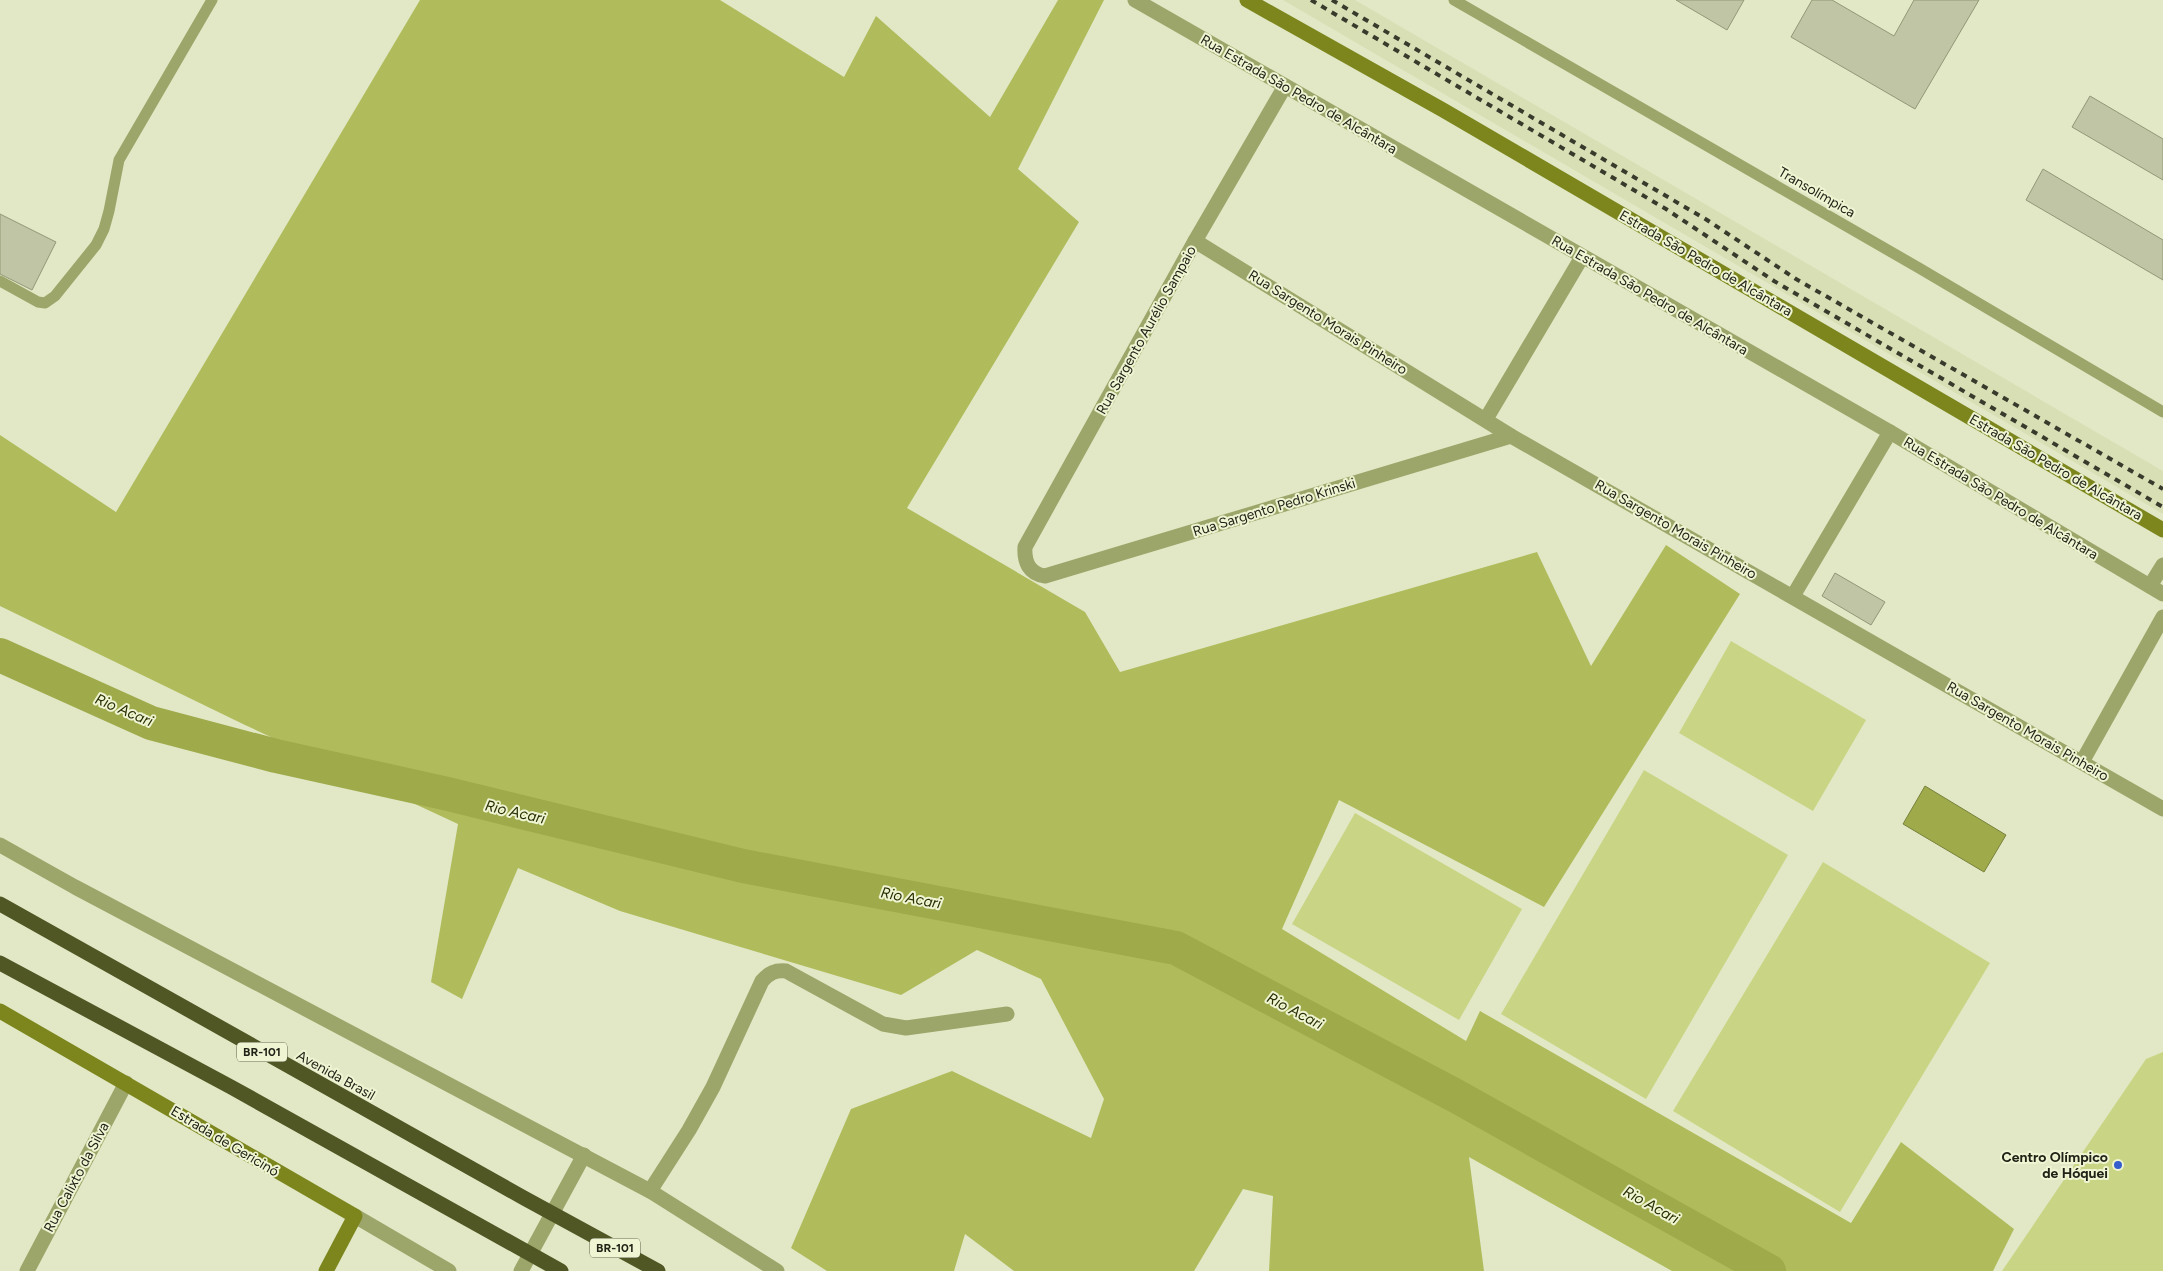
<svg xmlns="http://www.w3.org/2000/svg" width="2163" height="1271" font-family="Figtree,sans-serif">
  <rect width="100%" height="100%" fill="#e2e8c6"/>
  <polygon fill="#d8dfb5" points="1283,0 1355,0 2163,471 2163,514"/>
  <g fill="#c9d584">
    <polygon points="1731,641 1866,720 1813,811 1679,733"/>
    <polygon points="1644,770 1788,855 1646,1099 1501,1014"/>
    <polygon points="1355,813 1522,909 1459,1020 1292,924"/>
    <polygon points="1823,862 1990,963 1840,1212 1673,1111"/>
    <polygon points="2163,1052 2163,1271 2002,1271 2146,1059"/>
  </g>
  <polygon fill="#b0bc5c" points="420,0 720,0 844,77 876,16 990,117 1058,0 1104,0 1018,169 1079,222 907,508 1085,612 1120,672 1537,552 1591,666 1666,545 1740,594 1544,907 1339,800 1282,929 1466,1041 1480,1011 1851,1223 1901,1142 2014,1229 1993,1271 1672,1271 1469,1157 1484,1271 1269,1271 1273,1196 1243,1189 1194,1271 1014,1271 965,1234 954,1271 827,1271 791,1248 851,1109 952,1071 1091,1138 1104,1099 1041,979 977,950 901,995 620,911 518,868 462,999 431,982 458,824 245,725 0,606 0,435 116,512"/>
  <polygon fill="#9faa4a" stroke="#79823b" points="1925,786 2006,835 1984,872 1903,824"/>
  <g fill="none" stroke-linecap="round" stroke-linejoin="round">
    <polyline stroke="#9faa4a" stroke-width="34" points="0,655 151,723 276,756 448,794 743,866 1176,948 1456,1096 1769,1271"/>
  </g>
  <g fill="#c0c6a5" stroke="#919777">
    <polygon points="1676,0 1744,0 1727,30"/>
    <polygon points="1812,0 1832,0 1894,36 1914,0 1979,0 1915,109 1791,37"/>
    <polygon points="2090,96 2163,139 2163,180 2072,127"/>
    <polygon points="2043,169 2163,240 2163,280 2026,200"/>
    <polygon points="0,214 56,242 32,290 0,274"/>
    <polygon points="1835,573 1885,602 1871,625 1822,596"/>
  </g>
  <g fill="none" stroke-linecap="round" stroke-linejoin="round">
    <g stroke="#9da66a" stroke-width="11">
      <polyline points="1454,0 1919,268 2163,412"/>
      <polyline points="0,281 38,302 45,303 55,296 96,245 104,229 109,211 119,160 212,0"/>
    </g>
    <g stroke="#9da66a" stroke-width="15">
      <polyline points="1135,0 1890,432 2163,594"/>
      <path d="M1285,86L1195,241L1025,547C1024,562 1029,574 1045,576L1511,436"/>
      <polyline points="1195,241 1511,436 2163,809"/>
      <polyline points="1486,419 1582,257"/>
      <polyline points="2150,586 2163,565"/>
      <polyline points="1793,596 1890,432"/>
      <polyline points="2082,762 2163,617"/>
      <polyline points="0,845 75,887 650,1191 777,1271"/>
      <path d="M650,1191L689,1130L713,1087L762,981C769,973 775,970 786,971L883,1024L906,1028L1007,1014"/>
      <polyline points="355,1216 449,1271"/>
      <polyline points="27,1271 126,1083"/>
      <polyline points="521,1271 584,1155"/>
    </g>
    <g stroke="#7c861d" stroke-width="15">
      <polyline points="1247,0 1443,110 2163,530"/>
      <polyline points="0,1011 355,1216 326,1271"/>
    </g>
    <g stroke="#515724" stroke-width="15">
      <polyline points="0,904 524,1198 658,1271"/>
      <polyline points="0,963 231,1087 561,1271"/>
    </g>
    <g stroke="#383a2c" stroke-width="4" stroke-dasharray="6 6" stroke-linecap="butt">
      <polyline points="1311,0 1666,209 1774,281 2163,507"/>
      <polyline points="1332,0 1707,220 1796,279 2163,489"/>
    </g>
  </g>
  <circle fill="#345dcd" stroke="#eff5d3" stroke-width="2" cx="2118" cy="1165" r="5"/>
  <g text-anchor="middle" stroke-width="4" stroke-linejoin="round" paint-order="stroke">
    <g fill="#eff5d3" stroke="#5f624f" stroke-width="1">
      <rect x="237" y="1042.5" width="50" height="19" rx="4"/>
      <rect x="590" y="1238.5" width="50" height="19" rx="4"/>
    </g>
    <g font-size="12" font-weight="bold" fill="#212317">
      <text x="262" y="1056">BR-101</text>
      <text x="615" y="1252">BR-101</text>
    </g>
    <g font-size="14" fill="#212317" stroke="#eff5d3">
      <text transform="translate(1299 94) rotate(30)" y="5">Rua Estrada São Pedro de Alcântara</text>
      <text transform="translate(1817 192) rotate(30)" y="5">Transolímpica</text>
      <text transform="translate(1706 263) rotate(30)" y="5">Estrada São Pedro de Alcântara</text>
      <text transform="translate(1650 295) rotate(30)" y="5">Rua Estrada São Pedro de Alcântara</text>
      <text transform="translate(1328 322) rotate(32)" y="5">Rua Sargento Morais Pinheiro</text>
      <text transform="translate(1146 330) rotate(-61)" y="5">Rua Sargento Aurélio Sampaio</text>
      <text transform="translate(2056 467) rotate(30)" y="5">Estrada São Pedro de Alcântara</text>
      <text transform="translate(2001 498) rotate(31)" y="5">Rua Estrada São Pedro de Alcântara</text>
      <text transform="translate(1274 507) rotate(-17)" y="5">Rua Sargento Pedro Krinski</text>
      <text transform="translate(1676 529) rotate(30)" y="5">Rua Sargento Morais Pinheiro</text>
      <text transform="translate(2028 731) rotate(30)" y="5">Rua Sargento Morais Pinheiro</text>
      <text transform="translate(336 1075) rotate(29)" y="5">Avenida Brasil</text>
      <text transform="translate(225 1141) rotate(31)" y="5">Estrada de Gericinó</text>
      <text transform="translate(76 1177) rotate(-62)" y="5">Rua Calixto da Silva</text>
    </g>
    <g font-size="14" font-weight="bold" fill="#212317" stroke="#eff5d3" text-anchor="end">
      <text x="2108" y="1162">Centro Olímpico<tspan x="2108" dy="16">de Hóquei</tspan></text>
    </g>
    <g font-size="15" font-style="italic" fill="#2a2e04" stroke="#eff5d3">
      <text transform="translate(124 710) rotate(23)" y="5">Rio Acari</text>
      <text transform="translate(515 812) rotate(13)" y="5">Rio Acari</text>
      <text transform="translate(911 898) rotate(11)" y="5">Rio Acari</text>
      <text transform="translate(1295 1011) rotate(28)" y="5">Rio Acari</text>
      <text transform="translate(1651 1205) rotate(29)" y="5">Rio Acari</text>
    </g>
  </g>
</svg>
